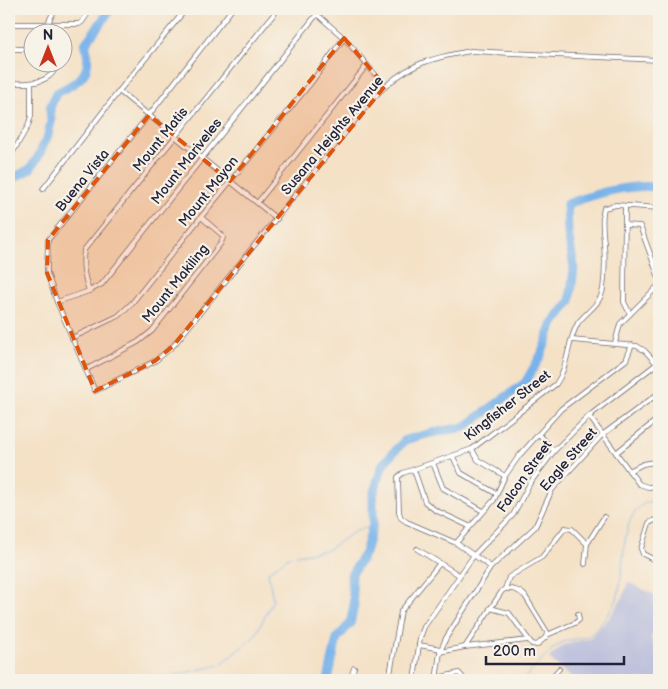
<svg xmlns="http://www.w3.org/2000/svg" width="668" height="689" font-family="'Balsamiq Sans',sans-serif">
  <rect width="100%" height="100%" fill="#f7f3e8"/>
  <filter id="ink" filterUnits="userSpaceOnUse"><feTurbulence type="fractalNoise" baseFrequency=".02" numOctaves="2"/><feDisplacementMap in="SourceGraphic" scale="10" xChannelSelector="R" yChannelSelector="G"/><feConvolveMatrix kernelMatrix="1 2 1 2 8 2 1 2 1" color-interpolation-filters="sRGB"/></filter>
  <filter id="wash" filterUnits="userSpaceOnUse"><feTurbulence type="fractalNoise" baseFrequency=".0096" numOctaves="4" result="noise"/><feDisplacementMap in="SourceGraphic" scale="20" xChannelSelector="R" yChannelSelector="G"/><feGaussianBlur stdDeviation="1.12" result="paint"/><feColorMatrix in="noise" values="0 0 0 0 0 0 0 0 0 0 0 0 0 0 0 0 0 1.4 0 .05"/><feComposite in="paint" operator="in"/></filter>
  <g filter="url(#wash)">
    <rect width="100%" height="100%" fill="#f4e1c6"/>
    <polygon fill="#bfc2dd" points="628,582 659,597 659,618 651,638 657,655 659,656 659,680 573,679 549,658 562,646 573,642 589,639 609,618 623,597"/>
    <g fill="none" stroke-linecap="round" stroke-linejoin="round">
      <g stroke="#79b3ea" stroke-width="1">
        <polyline points="151,680 220,665 255,636 273,600 268,572 290,556 327,550 354,532 373,524"/>
        <path d="M523,680C534,669 545,654 558,645C569,638 575,640 587,637C595,634 614,607 617,599C625,573 620,526 638,508C644,502 652,501 659,499"/>
      </g>
      <g stroke="#79b3ea" stroke-width="9">
        <path d="M9,195L12,179L30,169L38,157L48,135L51,122L50,108L56,93C80,82 94,73 85,44L111,9"/>
        <path d="M328,680L337,638L350,624L354,605L351,575L365,553L373,524V495L383,464L405,440L431,433L465,427L525,383L541,355L553,323L570,301L574,267L568,233L567,204C598,193 627,184 659,187"/>
      </g>
    </g>
  </g>
  <g filter="url(#ink)">
    <g fill="none" stroke-linecap="round" stroke-linejoin="round">
      <defs>
        <g id="street">
          <polyline points="96,9 98,9"/>
          <path d="M232,9L149,115L48,240L47,273L57,302L95,391L155,361L173,346L374,97C405,65 429,58 471,51L659,60"/>
          <polyline points="311,9 344,38 385,86"/>
          <polyline points="9,10 10,9"/>
          <polyline points="9,24 79,24 82,22 91,9"/>
          <polyline points="47,25 55,9"/>
          <polyline points="9,49 32,49"/>
          <path d="M9,83C25,84 54,85 57,62"/>
          <polyline points="119,91 277,219"/>
          <polyline points="9,159 28,126 31,116 31,84"/>
          <polyline points="43,189 119,91 186,9"/>
          <polyline points="258,202 367,65"/>
          <polyline points="625,206 624,302 630,314"/>
          <polyline points="625,225 640,226 659,278"/>
          <path d="M89,291C84,276 82,265 84,250L278,9"/>
          <polyline points="57,302 89,291 102,284 317,14"/>
          <polyline points="659,317 658,320 659,326"/>
          <polyline points="72,338 118,316 132,303 201,217 310,84 344,38"/>
          <polyline points="572,340 637,346 645,351 657,364"/>
          <polyline points="615,343 620,324 659,285"/>
          <polyline points="87,369 138,342 152,331 221,243 223,238 222,235 201,217"/>
          <polyline points="589,416 639,484 648,487 659,486"/>
          <polyline points="539,434 554,451"/>
          <polyline points="472,449 478,460 505,476"/>
          <polyline points="616,453 659,418"/>
          <polyline points="453,457 461,473 497,494"/>
          <polyline points="433,463 443,488 483,511"/>
          <polyline points="414,470 425,502 435,510 469,526"/>
          <polyline points="629,471 643,464 659,461"/>
          <polyline points="659,518 649,523 641,549 643,554 659,562"/>
          <polyline points="456,543 494,500 505,476 519,456 561,409 626,360 632,345"/>
          <polyline points="417,549 459,575"/>
          <polyline points="585,564 587,544"/>
          <path d="M491,567L456,543L407,522L401,518L399,512L398,477L403,473L472,449L556,384C569,366 567,341 578,323C586,312 601,304 603,289C605,275 605,257 604,243C603,231 601,219 604,208L616,205L659,208"/>
          <path d="M490,608L509,613L532,644L537,645L546,637L547,632L525,596C521,591 512,588 505,589"/>
          <polyline points="547,635 575,623 579,620 578,614"/>
          <polyline points="419,645 441,649"/>
          <polyline points="465,647 502,591 505,589 509,577 542,557 565,528 572,529 587,544 604,517"/>
          <polyline points="440,652 465,647 528,640"/>
          <polyline points="437,678 459,673 465,680"/>
          <polyline points="350,680 354,668"/>
          <polyline points="389,680 401,611 440,563"/>
          <polyline points="414,680 420,638 424,627 474,555 513,515 530,483 554,451 589,416 659,362"/>
          <polyline points="436,680 440,652 446,638 491,567 535,527 552,490 602,435 659,393"/>
          <polyline points="549,680 559,669"/>
        </g>
      </defs>
      <use href="#street" stroke="#6c656c" stroke-width="5.5"/>
      <use href="#street" stroke="#fff" stroke-width="4"/>
    </g>
  </g>
  <path fill="#de560e" fill-opacity="0.2" stroke="#de560e" stroke-width="4" stroke-dasharray="10 6" stroke-linejoin="round" d="M344,38L385,86L173,346L155,361L95,391L47,273L48,240L149,115L230,181Z"/>
  <g text-anchor="middle" stroke-width="4.5" stroke-linejoin="round" paint-order="stroke">
    <g font-size="14" fill="#22223b" stroke="#f7f3e8">
      <text transform="translate(332 135) rotate(-50)" y="5">Susana Heights Avenue</text>
      <text transform="translate(160 139) rotate(-51)" y="5">Mount Matis</text>
      <text transform="translate(186 161) rotate(-52)" y="5">Mount Mariveles</text>
      <text transform="translate(82 180) rotate(-51)" y="5">Buena Vista</text>
      <text transform="translate(208 191) rotate(-51)" y="5">Mount Mayon</text>
      <text transform="translate(175 283) rotate(-51)" y="5">Mount Makiling</text>
      <text transform="translate(507 405) rotate(-38)" y="5">Kingfisher Street</text>
      <text transform="translate(568 459) rotate(-49)" y="5">Eagle Street</text>
      <text transform="translate(524 476) rotate(-55)" y="5">Falcon Street</text>
    </g>
  </g>
  <rect width="668" height="689" fill="none" stroke="#f7f3e8" stroke-width="30"/>
  <g transform="translate(48 48)"><circle r="24" fill="#f7f3e8" stroke="#a29fa3"/>
  <path d="M0-4L9 19L0 12L-9 19Z" fill="#c8321e"/>
  <text y="-8" font-size="14" font-weight="bold" text-anchor="middle" fill="#22223b">N</text>
  </g>
  <path d="M486 656v8h138v-8" fill="none" stroke="#22223b" stroke-width="2.5"/>
  <text x="493" y="656" font-size="15" fill="#22223b" stroke="#f7f3e8" stroke-width="4" paint-order="stroke">200 m</text>
</svg>
